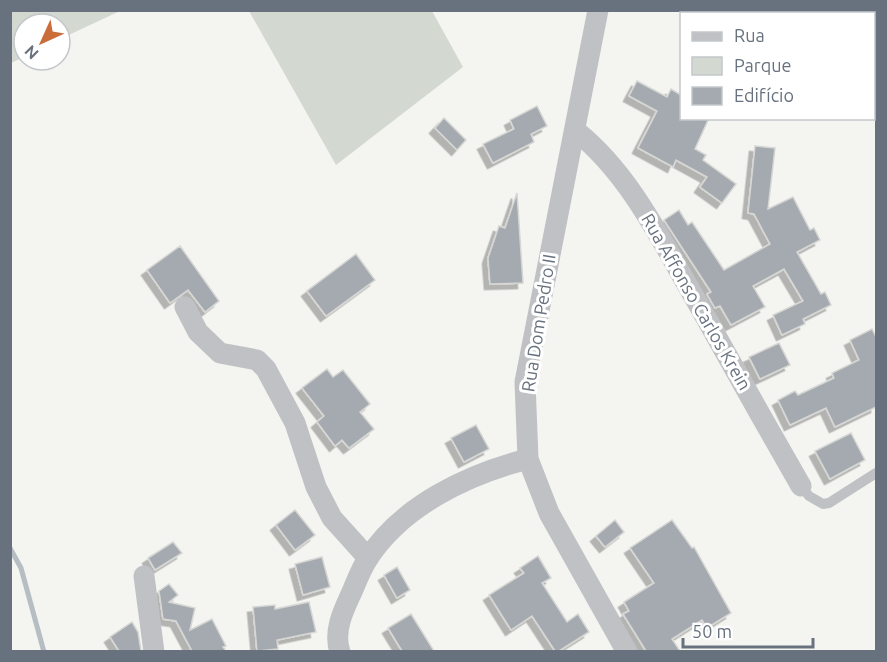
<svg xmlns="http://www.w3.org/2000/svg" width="887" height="662" font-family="Ubuntu,sans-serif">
  <defs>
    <filter id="shadow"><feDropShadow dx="-5.5" dy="5.5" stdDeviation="0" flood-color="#0004"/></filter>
  </defs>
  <rect width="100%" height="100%" fill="#f4f4f1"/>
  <g fill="#d3d9d1">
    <polygon points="11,10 120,10 120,11 60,39 60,24 24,24 24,57 11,63"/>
    <polygon points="249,11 432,11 463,67 336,165"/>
  </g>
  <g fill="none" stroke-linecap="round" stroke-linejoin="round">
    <polyline stroke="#b6bec3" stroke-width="5" points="10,548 21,568 44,652"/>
  </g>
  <g fill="#a4aaaf" stroke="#d6d6d4" stroke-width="1.5" filter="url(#shadow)">
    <polygon points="637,81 667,97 671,89 681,95 681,118 709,118 695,149 706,155 703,160 736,184 722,203 700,187 707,177 676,160 673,167 638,148 657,111 629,96"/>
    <polygon points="537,106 547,126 531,134 534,142 493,163 483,144 514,129 510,120"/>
    <polygon points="444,118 466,140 457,150 435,128"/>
    <polygon points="755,146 775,148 768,209 793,197 810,230 814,228 820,240 797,252 821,294 825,292 831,305 803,319 805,324 782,335 773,315 803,301 784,269 753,286 765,307 731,325 720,306 715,308 707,294 711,292 664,220 679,210 688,225 692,222 724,270 770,244 754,214 748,213"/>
    <polygon points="517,193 523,283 490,284 488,258 499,226 505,228"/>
    <polygon points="180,246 219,301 205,312 188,290 170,303 147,270"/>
    <polygon points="356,254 375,280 326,316 307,291"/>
    <polygon points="872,329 876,337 876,407 835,427 826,408 790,425 778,400 795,391 798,395 834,378 832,373 859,360 850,340"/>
    <polygon points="779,343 790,365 760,379 749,357"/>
    <polygon points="327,369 333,377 343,370 370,404 360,412 374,429 349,448 342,440 335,446 317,422 324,416 302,388"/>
    <polygon points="476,425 489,449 464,462 451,438"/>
    <polygon points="851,433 865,460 830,479 815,451"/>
    <polygon points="295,510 315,535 295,550 276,525"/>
    <polygon points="615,520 624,532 605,547 596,536"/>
    <polygon points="672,520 692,548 694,547 731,613 707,628 702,620 672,639 680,651 646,651 623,614 629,611 624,602 654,583 630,548"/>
    <polygon points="173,542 182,553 155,570 148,558"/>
    <polygon points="538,556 551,578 542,583 567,622 578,614 589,632 559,651 555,651 532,616 511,630 489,595 524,573 520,568"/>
    <polygon points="322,557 330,587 303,595 295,564"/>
    <polygon points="397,567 410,590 397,598 384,575"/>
    <polygon points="169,584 178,595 169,602 195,608 190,630 212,619 226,646 223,647 226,651 192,651 176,621 163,619 159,591"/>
    <polygon points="309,602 316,632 277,640 278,649 257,651 253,607 275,605 275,609"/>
    <polygon points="411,614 434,651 402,651 388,628"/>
    <polygon points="132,622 138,632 141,651 119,651 110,637"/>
  </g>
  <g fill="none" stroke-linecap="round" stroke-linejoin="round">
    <polyline stroke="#bfc1c4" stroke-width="10" points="801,486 809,496 823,504 829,503 876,473"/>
    <g stroke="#bfc1c4" stroke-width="21">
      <polyline points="598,10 525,382 528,459 549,513 627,652"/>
      <path d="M576,131C631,175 662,242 697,302C731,363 766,425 801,486"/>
      <polyline points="185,307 198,332 220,353 257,360 266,369 295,423 316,487 332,518 368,558"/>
      <polyline points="144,576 154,652"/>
      <path d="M340,652C333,632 343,611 351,594C356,583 360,571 367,560C401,506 468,474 528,459"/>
    </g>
  </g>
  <g text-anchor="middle" stroke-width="6" stroke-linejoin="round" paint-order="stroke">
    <g font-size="18" fill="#68727e" stroke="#fff">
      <text transform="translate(696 302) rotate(60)" y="6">Rua Affonso Carlos Krein</text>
      <text transform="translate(539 323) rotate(-81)" y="6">Rua Dom Pedro II</text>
    </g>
  </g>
  <rect width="887" height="662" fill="none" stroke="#68727e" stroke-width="24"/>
  <rect x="680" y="12" width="195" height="108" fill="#ffffff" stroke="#c3c7cb" stroke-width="1.5"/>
  <rect x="692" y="32" width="30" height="9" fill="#bfc1c4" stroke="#c3c7cb" stroke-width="1.5"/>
  <text x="734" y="42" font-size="18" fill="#68727e">Rua</text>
  <rect x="692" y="57" width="30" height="18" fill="#d3d9d1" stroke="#c3c7cb" stroke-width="1.5"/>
  <text x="734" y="72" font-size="18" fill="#68727e">Parque</text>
  <rect x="692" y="87" width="30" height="18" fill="#a4aaaf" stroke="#c3c7cb" stroke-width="1.5"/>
  <text x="734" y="102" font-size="18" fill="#68727e">Edifício</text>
  <g transform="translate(42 42) rotate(225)"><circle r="28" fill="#ffffff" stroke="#c3c7cb" stroke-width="1.5"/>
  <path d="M0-4.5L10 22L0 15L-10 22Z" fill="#cb6d3b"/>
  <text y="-9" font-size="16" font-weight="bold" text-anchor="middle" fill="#68727e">N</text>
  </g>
  <path d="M683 638v9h130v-9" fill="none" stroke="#68727e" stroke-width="3"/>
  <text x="692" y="638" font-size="18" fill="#68727e" stroke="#ffffff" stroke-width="4.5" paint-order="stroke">50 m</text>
</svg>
